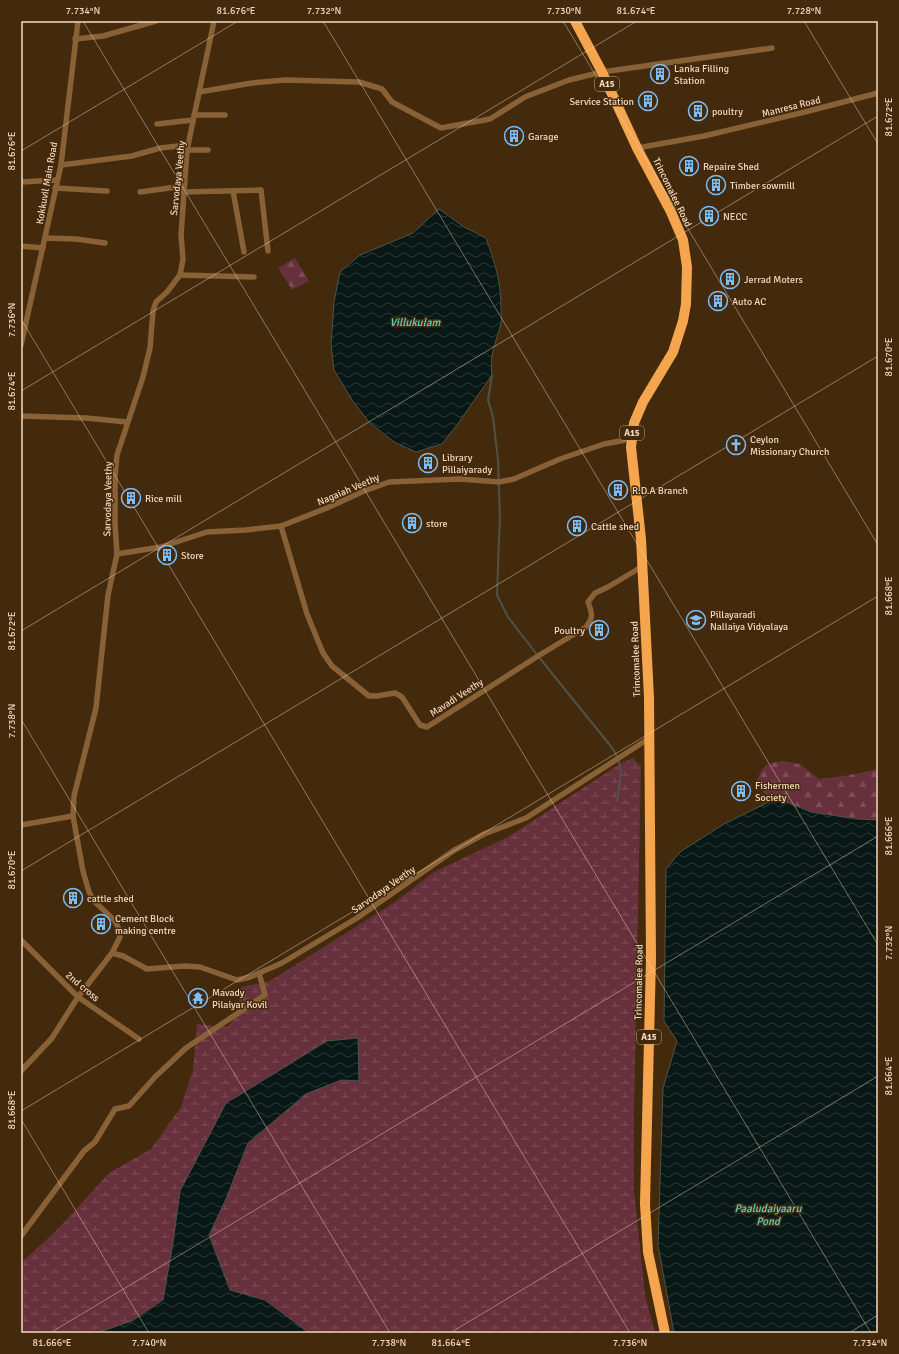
<svg xmlns="http://www.w3.org/2000/svg" width="899" height="1354" font-family="Signika,sans-serif">
  <defs>
    <pattern id="forest-firs" width="22" height="20" patternUnits="userSpaceOnUse"><rect width="22" height="20" fill="#67303d"/><path d="M5 1l3.5 6h-7zM16 11l3.5 6h-7z" fill="#7d4d57"/></pattern>
    <pattern id="wetland-marsh" width="20" height="14" patternUnits="userSpaceOnUse"><rect width="20" height="14" fill="#67303d"/><path d="M1 5h8M5 5V1M11 12h8M15 12V8" fill="none" stroke="#7d4d57"/></pattern>
    <pattern id="water-waves" width="16" height="10" patternUnits="userSpaceOnUse"><rect width="16" height="10" fill="#081816"/><path d="M0 5q4-4 8 0t8 0" fill="none" stroke="#2d3936"/></pattern>
  </defs>
  <rect width="100%" height="100%" fill="#442a0c"/>
  <g fill="url(#forest-firs)">
    <polygon points="295,258 309,281 292,290 278,268"/>
    <path d="M784,761L800,764L819,779L850,775L878,769V820L857,819L811,812L765,794L757,780C764,763 767,763 784,761Z"/>
  </g>
  <polygon fill="url(#wetland-marsh)" points="633,758 641,766 634,1111 634,1191 645,1295 655,1333 309,1333 265,1300 230,1290 209,1235 226,1199 248,1143 306,1094 341,1080 359,1081 358,1038 180,1191 173,1243 163,1300 132,1321 96,1333 21,1333 21,1263 59,1228 109,1173 151,1149 181,1107 193,1070 197,1024 227,1027 235,1018 241,987 270,981 395,902 434,872 508,837 620,764"/>
  <g fill="url(#water-waves)" stroke="#4f5248">
    <path d="M439,209L464,227L486,238C495,263 501,281 501,308C501,313 502,319 501,323C496,343 489,354 492,375L457,425L442,444L416,452L394,442L369,422L352,400L334,370L331,344L334,302L340,272L360,255L413,233Z"/>
    <polygon points="777,798 811,812 857,819 878,820 878,1333 674,1333 658,1245 663,1088 677,1041 664,1021 666,869 680,852 724,824"/>
    <polygon points="358,1038 359,1081 341,1080 306,1094 248,1143 226,1199 209,1235 230,1290 265,1300 309,1333 96,1333 132,1321 163,1300 173,1243 180,1191 226,1103 327,1041"/>
  </g>
  <g fill="none" stroke-linecap="round" stroke-linejoin="round">
    <path stroke="#4f5248" stroke-width="2" d="M492,375L488,400L493,417L498,460L500,521L499,539L497,595L508,617L538,656L613,749C625,767 620,781 617,801"/>
    <g stroke="#896136" stroke-width="5.5">
      <polyline points="75,39 103,36 156,21"/>
      <polyline points="199,92 252,83 285,80 359,82 382,89 392,102 441,128 490,119 525,97 569,80 602,72 772,48"/>
      <polyline points="194,115 225,115"/>
      <polyline points="157,124 193,120"/>
      <polyline points="637,148 704,136 805,112 878,93"/>
      <polyline points="187,150 208,150"/>
      <polyline points="61,165 132,156 160,148 188,145"/>
      <polyline points="21,182 57,180"/>
      <polyline points="55,188 107,191"/>
      <polyline points="233,191 244,252"/>
      <polyline points="140,192 184,186"/>
      <polyline points="183,192 261,190 268,251"/>
      <polyline points="45,238 76,239 105,243"/>
      <polyline points="21,246 43,248"/>
      <polyline points="180,275 254,277"/>
      <polyline points="21,345 61,165 78,21"/>
      <polyline points="21,416 86,418 127,422"/>
      <path d="M281,526L307,614L323,653L332,666L369,696H377L395,693L402,697L420,725L427,727L538,656L586,627C594,617 592,613 588,602L595,593L608,587L643,566"/>
      <polyline points="117,554 161,547 207,532 246,530 281,526 327,508 364,491 389,482 460,479 499,482 514,479 560,459 604,444 631,439"/>
      <polyline points="21,825 73,816"/>
      <polyline points="21,940 78,997 139,1039"/>
      <polyline points="112,953 120,937 119,929 115,921 94,901 89,892 83,871 73,816 74,796 96,708 108,595 117,554 115,524 115,477 117,455 143,377 150,348 153,311 156,302 167,292 180,275 183,259 181,235 187,150 214,21"/>
      <polyline points="21,1071 52,1038 78,997 112,953 123,956 147,969 185,966 200,967 237,980 250,977 282,963 357,918 453,851 484,834 526,818 648,739"/>
      <polyline points="21,1236 84,1151 95,1142 115,1109 129,1106 155,1077 186,1048 265,995 259,973"/>
    </g>
    <polyline stroke="#f5a54d" stroke-width="10" points="575,21 602,72 637,148 671,212 683,240 687,267 686,304 683,321 673,352 643,402 634,423 631,447 641,539 649,698 651,958 645,1204 648,1252 665,1333"/>
  </g>
  <path fill="none" stroke="#f5d8bd" stroke-width="1" stroke-opacity="0.45" d="M83,21L871,1333M323,21L878,945M563,21L878,545M804,21L878,144M21,151L238,21M21,319L630,1333M21,391L637,21M21,631L878,116M21,719L390,1333M21,871L878,356M21,1111L878,596M21,1119L149,1333M50,1333L878,836M450,1333L878,1076M849,1333L878,1315"/>
  <defs>
    <symbol id="building-ring" viewBox="-11 -11 22 22"><circle r="9.5" fill="#442a0c" stroke="#7bbef9" stroke-width="1.5"/><path d="M-4-6H4V6H1V3H-1V6H-4ZM-2.5-4.3h1.7v1.8h-1.7ZM.8-4.3h1.7v1.8H.8ZM-2.5-1h1.7V.8h-1.7ZM.8-1h1.7V.8H.8Z" fill="#7bbef9"/></symbol>
    <symbol id="church-ring" viewBox="-11 -11 22 22"><circle r="9.5" fill="#442a0c" stroke="#7bbef9" stroke-width="1.5"/><path d="M-1.2-6h2.4v3.5h3.3v2.4h-3.3V6h-2.4V-.1h-3.3v-2.4h3.3Z" fill="#7bbef9"/></symbol>
    <symbol id="school-ring" viewBox="-11 -11 22 22"><circle r="9.5" fill="#442a0c" stroke="#7bbef9" stroke-width="1.5"/><path d="M0-5L7-2L0 1L-7-2ZM-4 1L0 2.5L4 1V4Q0 6-4 4Z" fill="#7bbef9"/></symbol>
    <symbol id="temple-ring" viewBox="-11 -11 22 22"><circle r="9.5" fill="#442a0c" stroke="#7bbef9" stroke-width="1.5"/><path d="M0-6L5-2H3V0L6.5 2.5H4V6H1.5V3h-3V6H-4V2.5H-6.5L-3 0V-2H-5Z" fill="#7bbef9"/></symbol>
  </defs>
  <g fill-rule="evenodd">
    <use href="#building-ring" x="649" y="63" width="22" height="22"/>
    <use href="#building-ring" x="637" y="90" width="22" height="22"/>
    <use href="#building-ring" x="687" y="100" width="22" height="22"/>
    <use href="#building-ring" x="503" y="125" width="22" height="22"/>
    <use href="#building-ring" x="678" y="155" width="22" height="22"/>
    <use href="#building-ring" x="705" y="174" width="22" height="22"/>
    <use href="#building-ring" x="698" y="205" width="22" height="22"/>
    <use href="#building-ring" x="719" y="268" width="22" height="22"/>
    <use href="#building-ring" x="707" y="290" width="22" height="22"/>
    <use href="#church-ring" x="725" y="434" width="22" height="22"/>
    <use href="#building-ring" x="417" y="452" width="22" height="22"/>
    <use href="#building-ring" x="607" y="479" width="22" height="22"/>
    <use href="#building-ring" x="120" y="487" width="22" height="22"/>
    <use href="#building-ring" x="401" y="512" width="22" height="22"/>
    <use href="#building-ring" x="566" y="515" width="22" height="22"/>
    <use href="#building-ring" x="156" y="544" width="22" height="22"/>
    <use href="#school-ring" x="685" y="609" width="22" height="22"/>
    <use href="#building-ring" x="588" y="619" width="22" height="22"/>
    <use href="#building-ring" x="730" y="780" width="22" height="22"/>
    <use href="#building-ring" x="62" y="887" width="22" height="22"/>
    <use href="#building-ring" x="90" y="913" width="22" height="22"/>
    <use href="#temple-ring" x="187" y="987" width="22" height="22"/>
  </g>
  <g text-anchor="middle" stroke-width="3" stroke-linejoin="round" paint-order="stroke">
    <g fill="#442a0c" stroke="#c0a488" stroke-width="1">
      <rect x="595" y="77" width="24" height="14" rx="3"/>
      <rect x="620" y="426" width="24" height="14" rx="3"/>
      <rect x="637" y="1030" width="24" height="14" rx="3"/>
    </g>
    <g font-size="9" font-weight="bold" fill="#f5d8bd">
      <text x="607" y="87">A15</text>
      <text x="632" y="436">A15</text>
      <text x="649" y="1040">A15</text>
    </g>
    <g font-size="10" fill="#f5d8bd" stroke="#442a0c" text-anchor="start">
      <text x="674" y="72">Lanka Filling<tspan x="674" dy="12">Station</tspan></text>
      <text x="634" y="105" text-anchor="end">Service Station</text>
      <text x="712" y="115">poultry</text>
      <text x="528" y="140">Garage</text>
      <text x="703" y="170">Repaire Shed</text>
      <text x="730" y="189">Timber sowmill</text>
      <text x="723" y="220">NECC</text>
      <text x="744" y="283">Jerrad Moters</text>
      <text x="732" y="305">Auto AC</text>
      <text x="750" y="443">Ceylon<tspan x="750" dy="12">Missionary Church</tspan></text>
      <text x="442" y="461">Library<tspan x="442" dy="12">Pillaiyarady</tspan></text>
      <text x="632" y="494">R.D.A Branch</text>
      <text x="145" y="502">Rice mill</text>
      <text x="426" y="527">store</text>
      <text x="591" y="530">Cattle shed</text>
      <text x="181" y="559">Store</text>
      <text x="710" y="618">Pillayaradi<tspan x="710" dy="12">Nallaiya Vidyalaya</tspan></text>
      <text x="585" y="634" text-anchor="end">Poultry</text>
      <text x="755" y="789">Fishermen<tspan x="755" dy="12">Society</tspan></text>
      <text x="87" y="902">cattle shed</text>
      <text x="115" y="922">Cement Block<tspan x="115" dy="12">making centre</tspan></text>
      <text x="212" y="996">Mavady<tspan x="212" dy="12">Pilaiyar Kovil</tspan></text>
    </g>
    <g font-size="10" fill="#f5d8bd" stroke="#442a0c">
      <text transform="translate(791 106) rotate(-14)" y="4">Manresa Road</text>
      <text transform="translate(177 178) rotate(-84)" y="4">Sarvodaya Veethy</text>
      <text transform="translate(46 183) rotate(-80)" y="4">Kokkuvil Main Road</text>
      <text transform="translate(673 192) rotate(64)" y="4">Trincomalee Road</text>
      <text transform="translate(348 489) rotate(-23)" y="4">Nagaiah Veethy</text>
      <text transform="translate(107 499) rotate(-89)" y="4">Sarvodaya Veethy</text>
      <text transform="translate(635 659) rotate(-92)" y="4">Trincomalee Road</text>
      <text transform="translate(456 697) rotate(-33)" y="4">Mavadi Veethy</text>
      <text transform="translate(383 889) rotate(-35)" y="4">Sarvodaya Veethy</text>
      <text transform="translate(638 982) rotate(-89)" y="4">Trincomalee Road</text>
      <text transform="translate(83 986) rotate(40)" y="4">2nd cross</text>
    </g>
    <g font-size="11" font-style="italic" fill="#56d7ca" stroke="#442a0c">
      <text x="415" y="326">Villukulam</text>
      <text x="768" y="1212">Paaludaiyaaru<tspan x="768" dy="13">Pond</tspan></text>
    </g>
  </g>
  <rect width="899" height="1354" fill="none" stroke="#442a0c" stroke-width="44"/>
  <rect x="22" y="22" width="855" height="1310" fill="none" stroke="#f5d8bd" stroke-width="1.5"/>
  <g font-size="10" text-anchor="middle" fill="#f5d8bd">
    <text x="83" y="14">7.734°N</text>
    <text x="236" y="14">81.676°E</text>
    <text x="324" y="14">7.732°N</text>
    <text x="564" y="14">7.730°N</text>
    <text x="636" y="14">81.674°E</text>
    <text x="804" y="14">7.728°N</text>
    <text transform="translate(888 117) rotate(-90)" y="4">81.672°E</text>
    <text transform="translate(11 151) rotate(-90)" y="4">81.676°E</text>
    <text transform="translate(11 320) rotate(-90)" y="4">7.736°N</text>
    <text transform="translate(888 357) rotate(-90)" y="4">81.670°E</text>
    <text transform="translate(11 391) rotate(-90)" y="4">81.674°E</text>
    <text transform="translate(888 596) rotate(-90)" y="4">81.668°E</text>
    <text transform="translate(11 631) rotate(-90)" y="4">81.672°E</text>
    <text transform="translate(11 721) rotate(-90)" y="4">7.738°N</text>
    <text transform="translate(888 836) rotate(-90)" y="4">81.666°E</text>
    <text transform="translate(11 870) rotate(-90)" y="4">81.670°E</text>
    <text transform="translate(888 943) rotate(-90)" y="4">7.732°N</text>
    <text transform="translate(888 1076) rotate(-90)" y="4">81.664°E</text>
    <text transform="translate(11 1110) rotate(-90)" y="4">81.668°E</text>
    <text x="52" y="1346">81.666°E</text>
    <text x="149" y="1346">7.740°N</text>
    <text x="389" y="1346">7.738°N</text>
    <text x="451" y="1346">81.664°E</text>
    <text x="630" y="1346">7.736°N</text>
    <text x="870" y="1346">7.734°N</text>
  </g>
</svg>
